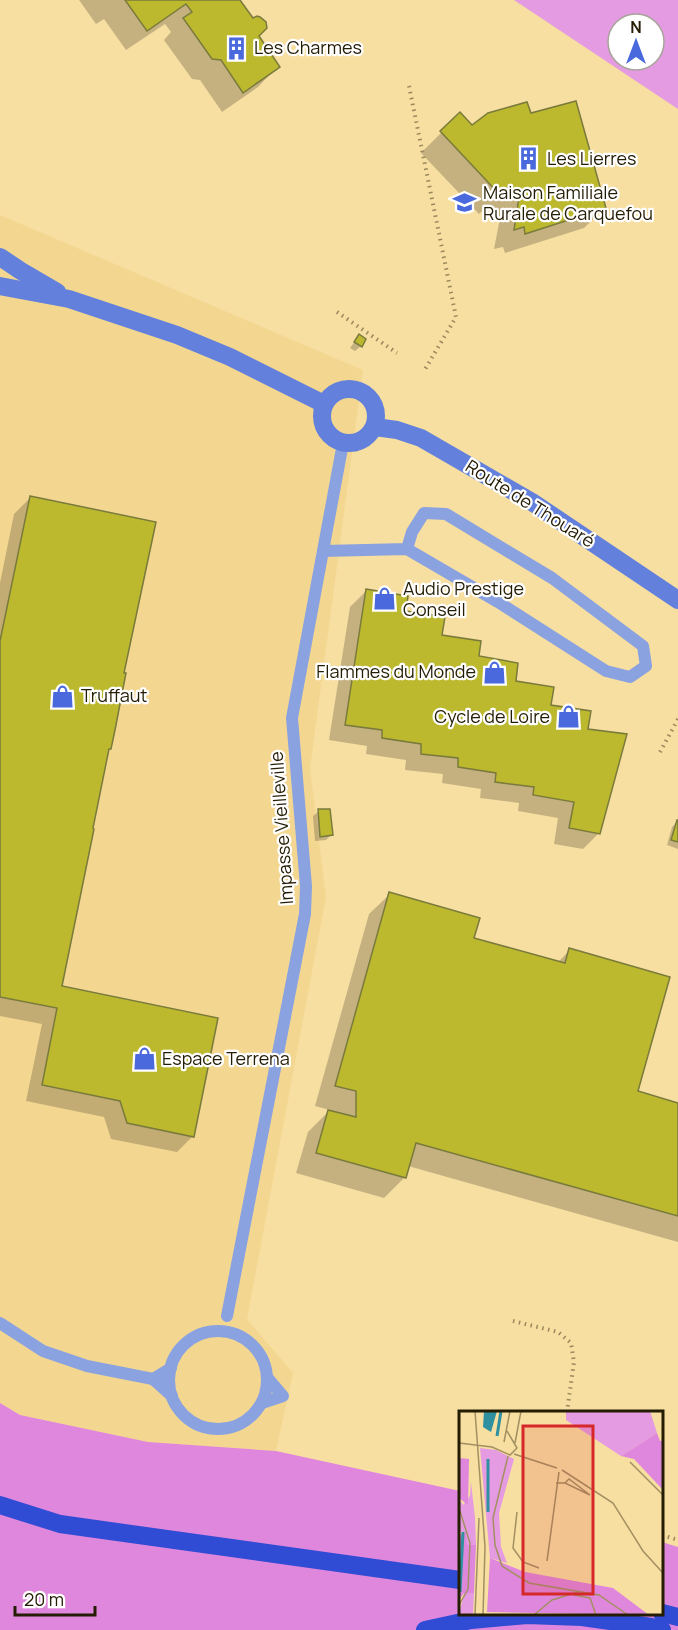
<svg xmlns="http://www.w3.org/2000/svg" width="678" height="1630" font-family="Manrope,sans-serif">
  <rect width="100%" height="100%" fill="#f7dea1"/>
  <polygon fill="#f3d791" points="0,215 363,370 310,769 326,897 247,1319 293,1373 276,1451 148,1442 20,1415 0,1403"/>
  <path fill="#e59be2" fill-rule="evenodd" d="M514,0H678V109ZM618,24H654V60H618Z"/>
  <polygon fill="#df87dc" points="0,1403 20,1415 148,1442 276,1451 460,1491 460,1614 662,1614 662,1542 678,1547 678,1630 0,1630"/>
  <g fill="#0003">
    <polygon points="79,0 239,0 257,36 278,66 258,87 222,112 200,80 192,79 164,40 171,32 165,24 126,50 104,19 96,24"/>
    <polygon points="460,114 472,127 530,115 605,208 584,228 505,253 503,247 494,249 500,218 489,205 479,214 421,153"/>
    <polygon points="359,336 361,346 355,351 350,348"/>
    <polygon points="30,498 107,750 61,988 193,1136 177,1152 111,1139 104,1117 26,1101 42,1024 0,1016 0,583 14,514"/>
    <polygon points="366,591 477,657 586,730 599,833 583,849 554,844 558,818 518,811 519,803 480,798 481,789 442,783 443,774 405,770 406,760 366,754 367,746 329,740 350,607"/>
    <polygon points="319,811 331,835 326,840 315,841 313,816"/>
    <polygon points="678,821 678,849 667,845 672,827"/>
    <polygon points="390,894 472,939 557,963 570,950 636,1092 678,1104 678,1242 408,1166 405,1177 384,1198 296,1173 308,1132 330,1110 315,1106 369,914"/>
  </g>
  <g fill="#bcb92f" stroke="#7a7a3c" stroke-width="1.5">
    <polygon points="125,0 240,0 253,18 257,16 260,17 266,22 267,28 259,36 280,67 243,93 221,60 212,59 183,18 192,12 186,4 147,31"/>
    <polygon points="576,101 606,208 525,234 524,227 514,230 519,197 510,186 500,195 440,131 460,112 472,125 488,113 527,102 531,113"/>
    <polygon points="359,334 366,339 362,347 354,342"/>
    <polygon points="30,496 156,522 124,673 126,673 115,730 111,749 109,749 93,828 94,829 62,986 218,1018 194,1137 127,1123 120,1101 42,1085 57,1008 0,997 0,641"/>
    <polygon points="366,589 408,596 406,611 445,617 442,635 481,641 479,656 518,663 516,681 554,687 551,705 591,711 588,729 627,734 600,834 569,828 574,802 533,795 534,787 495,782 496,773 458,767 458,758 421,754 421,744 382,738 382,730 345,725"/>
    <polygon points="318,809 330,809 333,835 320,837"/>
    <polygon points="677,820 678,820 678,842 671,840"/>
    <polygon points="389,892 480,918 474,938 565,963 569,948 670,977 638,1091 678,1103 678,1216 416,1143 406,1178 316,1153 328,1110 356,1117 356,1091 335,1086"/>
  </g>
  <g fill="none" stroke-linecap="round" stroke-linejoin="round">
    <g stroke="#9b895d" stroke-width="4" stroke-dasharray="1.5 4.5" stroke-linecap="butt">
      <polyline points="409,86 456,317 424,371"/>
      <polyline points="337,312 397,353"/>
      <polyline points="660,752 678,719"/>
      <polyline points="513,1321 558,1332 571,1343 574,1362 567,1412"/>
      <polyline points="662,1535 678,1540"/>
    </g>
    <g stroke="#8ba2e0" stroke-width="12">
      <polyline points="323,551 407,549 498,602 606,671 630,677 646,666 643,646 552,578 446,514 424,513 412,532 407,549"/>
      <polyline points="227,1316 305,914 306,886 292,718 343,443"/>
      <polyline points="0,1323 43,1351 87,1366 153,1379"/>
      <circle cx="218" cy="1380" r="49"/>
      <polyline points="171,1368 153,1379 172,1396"/>
      <polyline points="262,1403 283,1396 267,1377"/>
    </g>
    <g stroke="#6280dc" stroke-width="18">
      <polyline points="0,257 21,271 57,292"/>
      <polyline points="0,286 69,299 177,335 230,357 324,404"/>
      <circle cx="349" cy="416" r="27"/>
      <polyline points="375,427 397,430 421,438 532,502 678,600"/>
    </g>
    <g stroke="#304bd4" stroke-width="18">
      <polyline points="0,1505 60,1524 460,1580"/>
      <polyline points="662,1613 678,1617"/>
      <polyline points="425,1630 471,1620 527,1615 582,1617 651,1627 662,1630"/>
    </g>
  </g>
  <defs>
    <symbol id="building-bare" viewBox="-9 -9 18 18"><path d="M-4-6H4V6H1V3H-1V6H-4ZM-2.5-4.3h1.7v1.8h-1.7ZM.8-4.3h1.7v1.8H.8ZM-2.5-1h1.7V.8h-1.7ZM.8-1h1.7V.8H.8Z" fill="#4969dd" stroke="#fff" stroke-width="2.5" paint-order="stroke"/></symbol>
    <symbol id="school-bare" viewBox="-9 -9 18 18"><path d="M0-5L7-2L0 1L-7-2ZM-4 1L0 2.5L4 1V4Q0 6-4 4Z" fill="#4969dd" stroke="#fff" stroke-width="2.5" paint-order="stroke"/></symbol>
    <symbol id="shop-bare" viewBox="-9 -9 18 18"><path d="M-5-2.5h2.3a2.7 3.5 0 0 1 5.4 0H5L5.5 6h-11ZM-1.5-2.5h3a1.5 2.3 0 0 0-3 0Z" fill="#4969dd" stroke="#fff" stroke-width="2.5" paint-order="stroke"/></symbol>
  </defs>
  <g fill-rule="evenodd">
    <use href="#building-bare" x="220" y="32" width="33" height="33"/>
    <use href="#building-bare" x="512" y="142" width="33" height="33"/>
    <use href="#school-bare" x="448" y="186" width="33" height="33"/>
    <use href="#shop-bare" x="368" y="582" width="33" height="33"/>
    <use href="#shop-bare" x="478" y="656" width="33" height="33"/>
    <use href="#shop-bare" x="46" y="680" width="33" height="33"/>
    <use href="#shop-bare" x="552" y="700" width="33" height="33"/>
    <use href="#shop-bare" x="128" y="1042" width="33" height="33"/>
  </g>
  <g text-anchor="middle" stroke-width="4.5" stroke-linejoin="round" paint-order="stroke">
    <g font-size="18" fill="#251c04" stroke="#fff" text-anchor="start">
      <text x="254" y="54">Les Charmes</text>
      <text x="547" y="165">Les Lierres</text>
      <text x="483" y="199">Maison Familiale<tspan x="483" dy="21">Rurale de Carquefou</tspan></text>
      <text x="403" y="595">Audio Prestige<tspan x="403" dy="21">Conseil</tspan></text>
      <text x="476" y="678" text-anchor="end">Flammes du Monde</text>
      <text x="81" y="702">Truffaut</text>
      <text x="550" y="723" text-anchor="end">Cycle de Loire</text>
      <text x="162" y="1065">Espace Terrena</text>
    </g>
    <g font-size="18" fill="#251c04" stroke="#fff">
      <text transform="translate(530 504) rotate(32)" y="6">Route de Thouaré</text>
      <text transform="translate(282 828) rotate(-94)" y="6">Impasse Vieilleville</text>
    </g>
  </g>
  <g transform="translate(459 1411)">
    <rect width="204" height="204" fill="#f7dea1"/>
    <path d="M107,0H191L198,22L162,45L107,9ZM21,37L37,39L55,48L40,102L42,136L48,152L31,147ZM12,71L16,107L17,134H8L6,121L0,122V87L4,94L11,85ZM5,182H15L14,204H0Z" fill="#e59be2"/>
    <path d="M198,22L201,30L204,29V79L175,48L162,45ZM0,47L10,48L9,94L0,87ZM7,121L8,134H17L15,182H5L0,189V124ZM31,147L66,161L154,177L190,204L28,201Z" fill="#df87dc"/>
    <path d="M25,0H38L32,21L24,16Z" fill="#2f919f"/>
    <path fill="none" stroke="#2f919f" stroke-width="3" d="M38,25L42,0M29,48V101M1,181L4,121"/>
    <path fill="none" stroke="#a39062" stroke-width="1.5" d="M16,0L26,136L24,204M45,31L51,0M0,32L33,36L51,44L58,37L48,20M56,32L62,0M55,43L98,57M49,45L34,107L36,134L43,155L70,172L140,184L169,204M171,51L204,84M103,59L154,92L184,140L204,162M97,72H106L131,84L110,68L106,72M0,97L11,132L9,178L0,194M58,101L54,137L64,151L80,157M88,150L100,61M115,184L131,187L137,204M16,204L20,107M75,204L93,189L119,181"/>
    <path fill="#d62828" fill-opacity="0.15" stroke="#d62828" stroke-width="3" d="M64,15H134V183H64Z"/>
    <rect width="204" height="204" fill="none" stroke="#251c04" stroke-width="3"/>
  </g>
  <g transform="translate(636 42)"><circle r="28" fill="#ffffff" stroke="#a8a49b" stroke-width="1.5"/>
  <path d="M0-4.5L10 22L0 15L-10 22Z" fill="#4969dd"/>
  <text y="-9" font-size="16" font-weight="bold" text-anchor="middle" fill="#251c04">N</text>
  </g>
  <path d="M15 1606v9h80v-9" fill="none" stroke="#251c04" stroke-width="3"/>
  <text x="24" y="1606" font-size="18" fill="#251c04" stroke="#ffffff" stroke-width="4.5" paint-order="stroke">20 m</text>
</svg>
